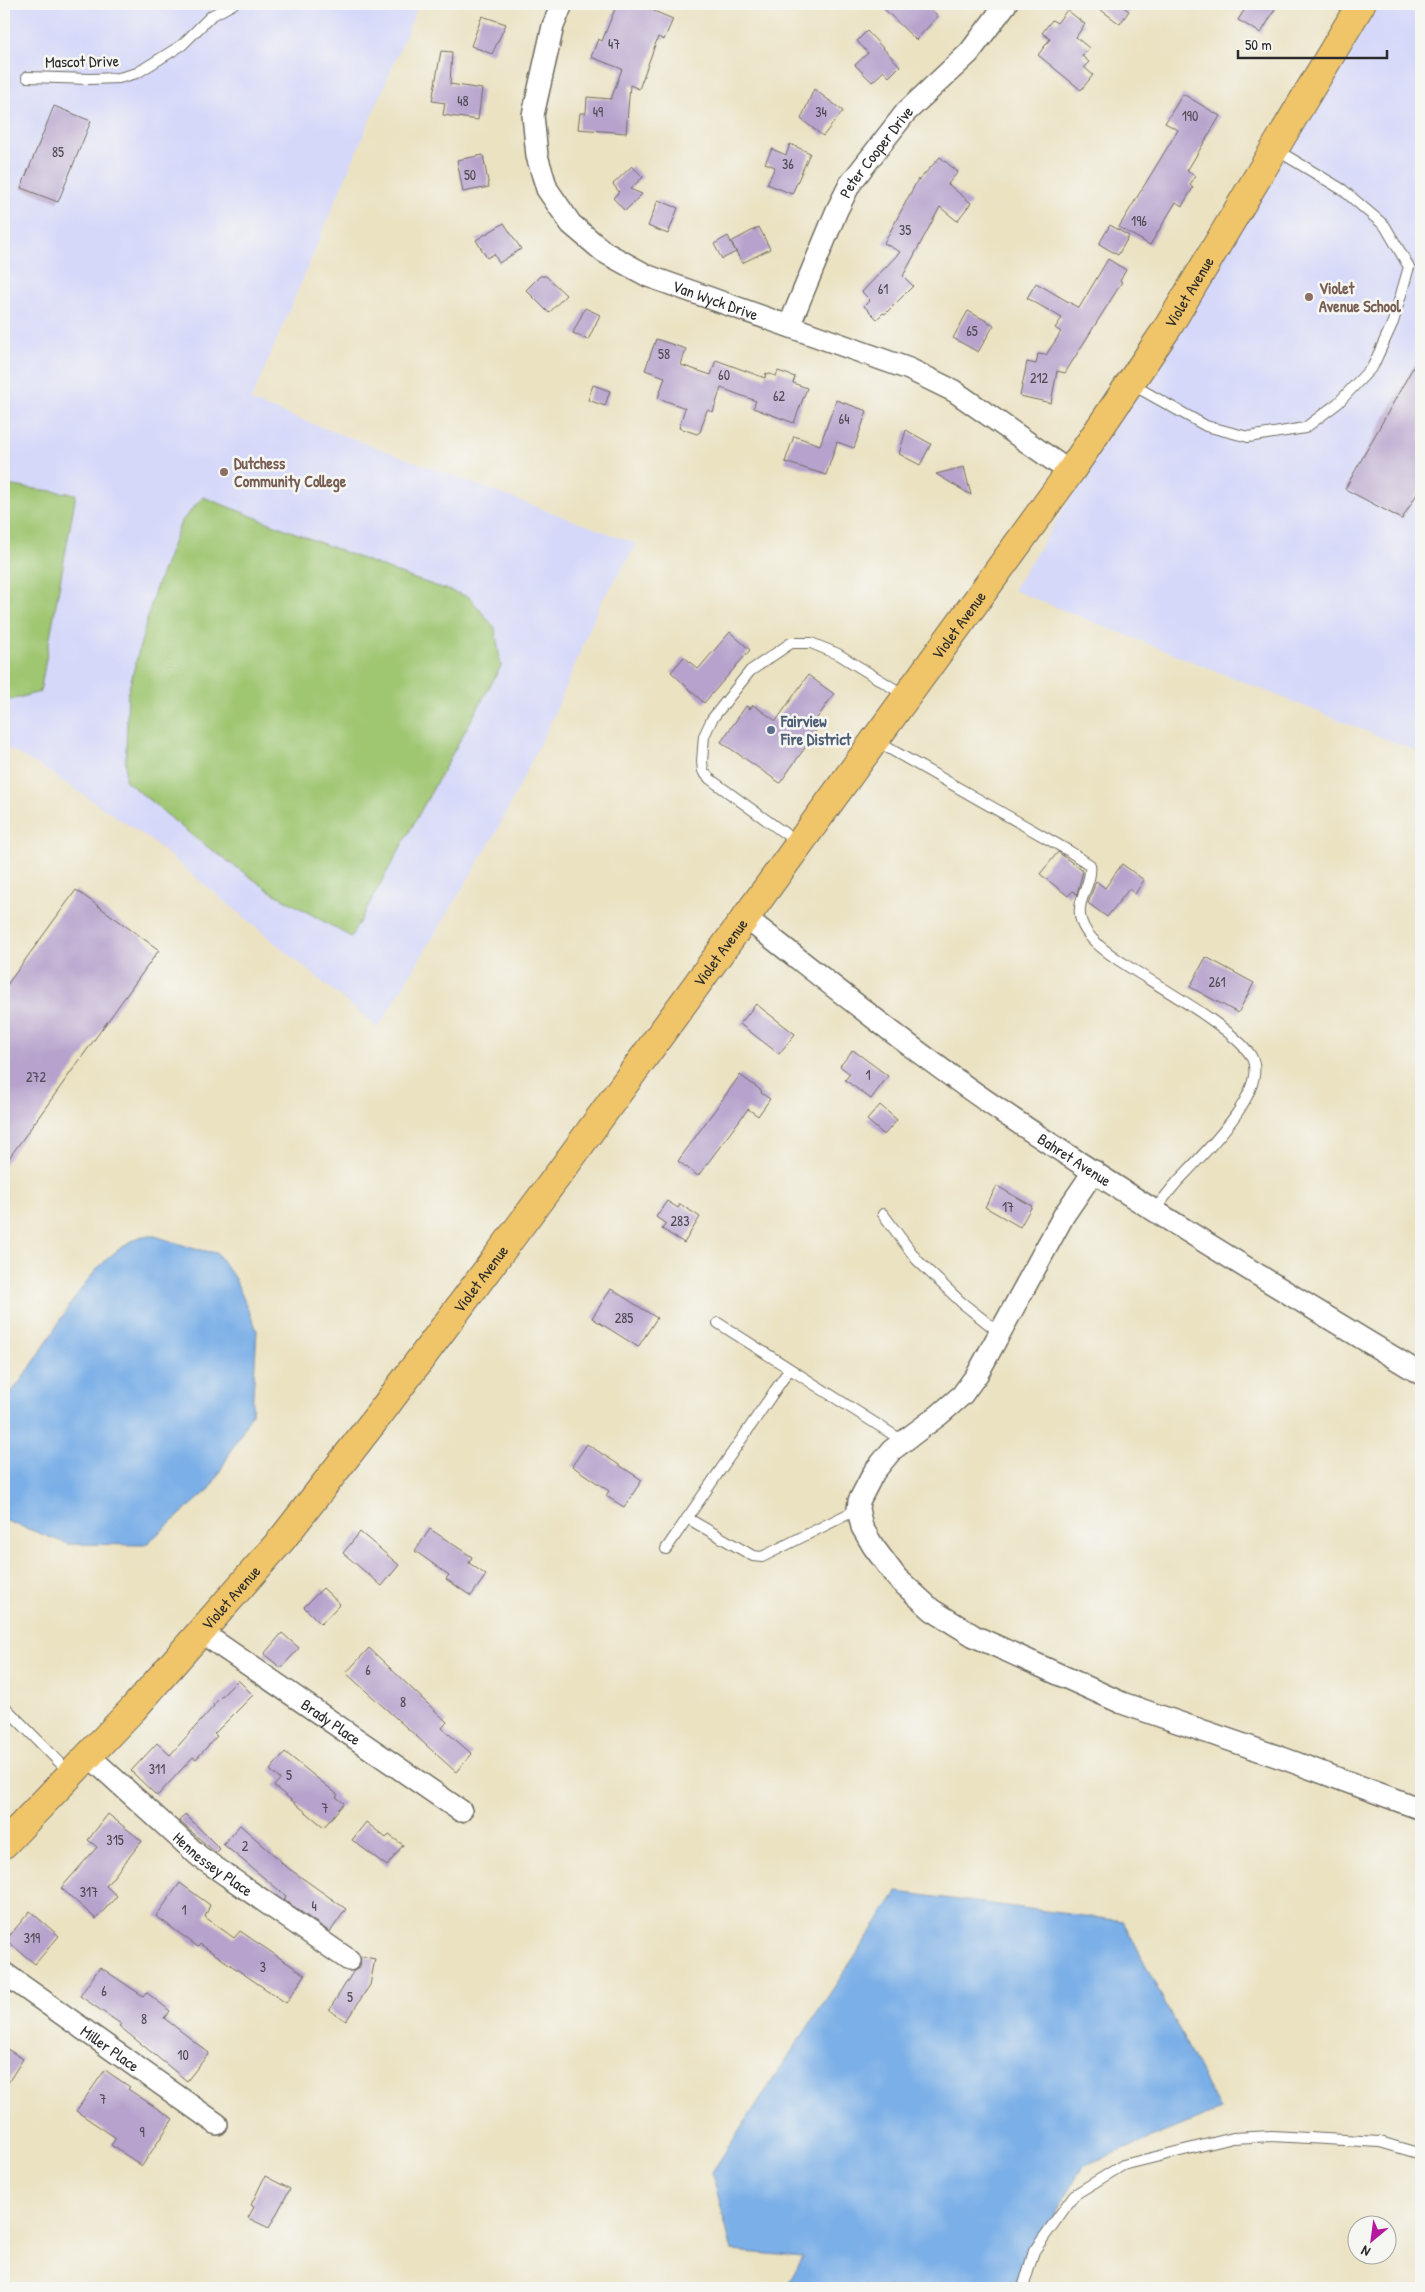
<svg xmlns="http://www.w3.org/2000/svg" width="1425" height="2292" font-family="'Patrick Hand',sans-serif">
  <rect width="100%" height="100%" fill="#f6f6f2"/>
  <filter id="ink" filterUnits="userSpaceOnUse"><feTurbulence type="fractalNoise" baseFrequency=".02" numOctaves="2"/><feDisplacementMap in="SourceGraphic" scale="10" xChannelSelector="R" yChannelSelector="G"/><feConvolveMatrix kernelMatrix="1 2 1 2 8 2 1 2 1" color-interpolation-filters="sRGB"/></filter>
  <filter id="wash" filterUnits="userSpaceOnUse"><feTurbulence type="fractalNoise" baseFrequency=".0096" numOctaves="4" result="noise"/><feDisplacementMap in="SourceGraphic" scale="20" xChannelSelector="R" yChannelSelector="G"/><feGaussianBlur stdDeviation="1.12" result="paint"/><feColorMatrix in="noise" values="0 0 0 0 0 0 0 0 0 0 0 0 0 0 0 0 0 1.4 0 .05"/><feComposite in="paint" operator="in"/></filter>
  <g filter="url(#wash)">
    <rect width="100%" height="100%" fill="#ebe2c2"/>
    <g fill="#d5d8f9">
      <polygon points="4,4 419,4 251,401 637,544 599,606 555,713 496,833 378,1028 148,838 46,770 4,746"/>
      <polygon points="1380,4 1421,4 1421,753 1013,590"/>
    </g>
    <g fill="#9fc671" stroke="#65784e">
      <polygon points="4,485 76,494 40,692 6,701 4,699"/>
      <polygon points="203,497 406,576 469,597 495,628 501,666 351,937 270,891 195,838 125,780 128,692 154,593 181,522"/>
    </g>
    <g fill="#7aafe7" stroke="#526d89">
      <path d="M142,1236H155L195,1249L217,1253L235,1279L257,1330L252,1413L210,1489L145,1545L68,1544L4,1520V1400C52,1352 77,1263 142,1236Z"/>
      <polygon points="897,1892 1123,1921 1220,2110 1083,2166 1013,2288 869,2288 861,2284 859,2288 786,2288 803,2257 732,2251 712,2172"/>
    </g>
    <g id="blocks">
      <g fill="#b6a2cc">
        <polygon points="617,4 637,4 673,19 664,40 658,37 639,89 630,85 626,133 578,129 580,113 586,113 587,97 611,99 622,69 591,57 598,39 602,41"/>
        <polygon points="879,4 925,4 938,16 916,40"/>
        <polygon points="1093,4 1119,4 1129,11 1120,24"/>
        <polygon points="1248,4 1278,4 1261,33 1238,20"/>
        <polygon points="1067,10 1085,24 1076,37 1089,48 1082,56 1089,62 1084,67 1093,75 1081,90 1038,55 1050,39 1042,33 1052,20 1057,23"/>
        <polygon points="482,16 506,24 492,54 471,46"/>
        <polygon points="867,31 900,66 889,77 884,71 872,82 855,65 868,53 857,41"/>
        <polygon points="441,51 452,52 450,84 482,89 478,120 443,115 445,103 432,101"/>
        <polygon points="814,89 843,111 823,136 801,119"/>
        <polygon points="1183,94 1220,116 1187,171 1195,176 1190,185 1193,188 1182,206 1176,202 1150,245 1119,227 1178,130 1165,123"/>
        <polygon points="54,106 91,121 58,202 21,188"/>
        <polygon points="790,144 810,153 792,194 767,184 775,167 765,163 772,149 786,155"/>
        <polygon points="483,155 489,187 463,192 457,160"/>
        <polygon points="940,157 958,172 948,184 971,203 957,221 940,207 903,276 913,286 885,314 883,313 877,319 864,306 870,300 862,292 900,252 884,243 918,179 919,180"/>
        <polygon points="632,166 643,177 630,189 642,194 625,211 613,198 619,192 613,184"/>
        <polygon points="658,200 678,208 668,234 648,226"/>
        <polygon points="504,223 521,249 499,263 494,254 487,258 476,240"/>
        <polygon points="1110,225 1129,236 1118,255 1099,244"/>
        <polygon points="759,227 770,249 742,263 731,242"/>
        <polygon points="728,236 736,252 722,259 714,244"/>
        <polygon points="1108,259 1126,270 1120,281 1122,282 1065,373 1057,371 1051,403 1020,396 1027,362 1036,364 1038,354 1046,355 1061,332 1055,328 1062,318 1027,298 1036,283 1079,308"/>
        <polygon points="540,276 546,276 566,295 549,313 526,290"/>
        <polygon points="585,308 600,315 588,340 573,333"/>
        <polygon points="968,311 994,325 978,352 953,338"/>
        <polygon points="656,339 686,349 681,365 711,375 716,360 765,378 766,373 776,376 778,371 795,377 793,383 807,388 794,423 753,408 756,401 721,388 713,412 707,410 700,432 697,434 679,428 685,408 658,398 665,377 645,370"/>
        <polygon points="1421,353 1421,487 1402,519 1345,489"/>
        <polygon points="593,385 610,391 605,406 588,400"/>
        <polygon points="836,400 867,411 854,448 837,442 826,475 785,462 794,436 820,445"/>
        <polygon points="906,430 931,444 920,465 899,454"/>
        <polygon points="964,467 971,495 936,474"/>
        <polygon points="730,632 750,650 704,703 671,672 684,657 698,669"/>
        <polygon points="808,675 834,694 810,728 816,732 780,783 721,742 746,706 750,709 753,705 776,721"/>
        <polygon points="1058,852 1083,871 1077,894 1073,891 1068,896 1040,874"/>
        <polygon points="1122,864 1144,880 1135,894 1129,889 1107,917 1088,903 1089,901 1096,881 1105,888"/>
        <polygon points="76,890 159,950 4,1165 4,989"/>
        <polygon points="1206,957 1254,983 1238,1013 1190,987"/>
        <polygon points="756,1004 795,1034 779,1054 740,1024"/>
        <polygon points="853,1050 888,1076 871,1099 845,1080 850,1074 840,1066"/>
        <polygon points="740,1075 762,1091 761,1093 770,1099 758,1116 748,1109 698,1176 678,1161"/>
        <polygon points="880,1105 897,1120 884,1135 867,1120"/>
        <polygon points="997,1186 1032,1206 1020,1227 985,1207"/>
        <polygon points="667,1201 678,1208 680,1204 700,1217 684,1243 662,1229 666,1224 656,1217"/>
        <polygon points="611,1289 657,1318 638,1347 592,1318"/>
        <polygon points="587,1444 642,1480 624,1507 606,1496 609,1491 572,1466"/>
        <polygon points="430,1529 472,1557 469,1563 486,1575 471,1596 446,1579 449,1575 415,1551"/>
        <polygon points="360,1532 399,1565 382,1586 343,1553"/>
        <polygon points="323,1588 340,1604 321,1624 304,1607"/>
        <polygon points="282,1633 299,1648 281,1668 264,1654"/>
        <polygon points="369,1648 447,1722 442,1728 472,1754 456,1772 346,1673"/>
        <polygon points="238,1680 253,1695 214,1734 217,1736 196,1759 193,1757 157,1796 131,1771 157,1743 170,1755 214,1706 213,1705"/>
        <polygon points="285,1752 338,1795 336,1797 344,1803 324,1827 274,1786 280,1779 270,1770"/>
        <polygon points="108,1814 142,1841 106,1886 117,1896 96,1919 61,1888 97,1847 88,1840"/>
        <polygon points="185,1814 220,1849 216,1853 179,1821"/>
        <polygon points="366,1822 386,1838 389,1835 403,1845 387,1866 352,1840"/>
        <polygon points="240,1825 282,1862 281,1863 346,1909 330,1932 284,1900 286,1896 223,1844"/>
        <polygon points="180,1883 210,1905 205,1917 234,1938 240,1931 305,1975 286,2003 200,1944 198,1947 156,1916"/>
        <polygon points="30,1911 59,1936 35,1964 6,1940"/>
        <polygon points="361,1956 375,1959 370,1985 346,2021 329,2010 353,1972 360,1967"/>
        <polygon points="100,1967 143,1996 146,1992 170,2011 164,2018 209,2053 187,2081 119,2026 121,2024 80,1996"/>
        <polygon points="4,2047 23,2059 4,2089"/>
        <polygon points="105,2070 130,2087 128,2089 173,2119 142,2166 111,2145 116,2138 76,2111"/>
        <polygon points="265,2176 290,2189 269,2228 248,2218 254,2207 251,2205"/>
      </g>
    </g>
  </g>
  <g filter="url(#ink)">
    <use href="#blocks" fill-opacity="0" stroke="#6e6b60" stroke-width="1"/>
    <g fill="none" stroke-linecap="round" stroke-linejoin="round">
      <defs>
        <g id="lane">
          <polyline points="27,77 90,79 119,78 137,73 182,45 211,16 233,4"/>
          <polyline points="1131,384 1206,426 1248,437 1305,428 1338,403 1373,366 1393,322 1409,267 1385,226 1343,190 1275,149"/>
          <path d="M876,741L1069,851L1090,865C1093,884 1075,900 1081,920C1086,940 1112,956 1129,967C1158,986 1235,1029 1251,1056C1271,1091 1199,1158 1178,1181C1170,1190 1162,1201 1154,1210"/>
          <polyline points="798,843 710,779 703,771 702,761 704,736 712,719 750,671 791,643 811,643 838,654 906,696"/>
          <polyline points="883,1214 917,1260 961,1302 1000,1333"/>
          <polyline points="718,1323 903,1441"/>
          <polyline points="687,1518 753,1556 762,1557 858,1509"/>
          <polyline points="666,1549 789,1370"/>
          <polyline points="4,1706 70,1773"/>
          <polyline points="1023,2288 1034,2251 1074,2195 1123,2165 1233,2138 1272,2136 1380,2142 1421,2154"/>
        </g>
        <g id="street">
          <path id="s1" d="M562,4L553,26L533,115L537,156L547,189L571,224L604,252L648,276L909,369L954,391L1070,472"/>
          <path id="s2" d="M789,326L837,210L850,184L906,112L969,53L1006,4"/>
          <path id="s3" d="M746,918C831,984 915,1053 1004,1113C1141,1205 1281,1289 1421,1374"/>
          <polyline points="1094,1171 1064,1215 978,1373 962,1395 939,1415 892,1450 874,1472 859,1501 858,1509 862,1527 873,1546 897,1578 932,1610 974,1636 1122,1703 1285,1759 1421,1809"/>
          <path id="s4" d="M201,1632L461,1811"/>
          <path id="s5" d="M88,1755L200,1857L349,1960"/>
          <path id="s6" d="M4,1973L217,2124"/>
        </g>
        <g id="primary">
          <path id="s7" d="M4,1844L133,1709L283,1538L381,1412L564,1167L1070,472L1168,327L1361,4"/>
        </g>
      </defs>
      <use href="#lane" stroke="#6e6b60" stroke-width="12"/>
      <use href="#street" stroke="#6e6b60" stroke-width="24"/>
      <use href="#primary" stroke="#6e6b60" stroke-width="30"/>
      <use href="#lane" stroke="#fff" stroke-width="10"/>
      <use href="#street" stroke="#fff" stroke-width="21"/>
      <use href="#primary" stroke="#f0c469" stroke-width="28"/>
    </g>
  </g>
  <g fill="#8d6e63" stroke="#f6f6f2" stroke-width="2">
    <circle cx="1309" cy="297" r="5"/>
    <circle cx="224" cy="472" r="5"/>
  </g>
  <circle fill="#5c6f8a" stroke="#f6f6f2" stroke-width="2" cx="771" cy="730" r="5"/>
  <g text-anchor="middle" stroke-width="5" stroke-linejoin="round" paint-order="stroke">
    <g font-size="14" fill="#4e4953">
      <text x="614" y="49">47</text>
      <text x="463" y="106">48</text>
      <text x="598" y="117">49</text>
      <text x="821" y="117">34</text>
      <text x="1190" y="121">190</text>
      <text x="58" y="157">85</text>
      <text x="788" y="169">36</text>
      <text x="470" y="180">50</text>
      <text x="1139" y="226">196</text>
      <text x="905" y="235">35</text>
      <text x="883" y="294">61</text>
      <text x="972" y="336">65</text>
      <text x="664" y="359">58</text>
      <text x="724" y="380">60</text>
      <text x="1039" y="383">212</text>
      <text x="779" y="401">62</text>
      <text x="844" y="424">64</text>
      <text x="1217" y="987">261</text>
      <text x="868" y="1080">1</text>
      <text x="36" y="1082">272</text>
      <text x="1008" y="1212">17</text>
      <text x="680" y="1226">283</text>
      <text x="624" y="1323">285</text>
      <text x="368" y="1675">6</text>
      <text x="403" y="1707">8</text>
      <text x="157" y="1774">311</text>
      <text x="289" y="1780">5</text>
      <text x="325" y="1813">7</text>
      <text x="115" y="1845">315</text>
      <text x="245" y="1851">2</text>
      <text x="89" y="1897">317</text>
      <text x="314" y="1911">4</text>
      <text x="184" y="1915">1</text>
      <text x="32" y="1943">319</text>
      <text x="263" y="1972">3</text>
      <text x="104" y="1996">6</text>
      <text x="350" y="2002">5</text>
      <text x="144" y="2024">8</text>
      <text x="183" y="2060">10</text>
      <text x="103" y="2104">7</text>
      <text x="142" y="2137">9</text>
    </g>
    <g font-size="16" fill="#2b2b2b" stroke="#f6f6f2">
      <text transform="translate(82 61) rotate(-1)" y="6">Mascot Drive</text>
      <text dy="6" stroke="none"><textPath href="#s2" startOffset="196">Peter Cooper Drive</textPath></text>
      <text dy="6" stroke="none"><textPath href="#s7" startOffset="1955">Violet Avenue</textPath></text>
      <text dy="6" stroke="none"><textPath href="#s1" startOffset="398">Van Wyck Drive</textPath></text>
      <text dy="6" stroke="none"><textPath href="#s7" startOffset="1550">Violet Avenue</textPath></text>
      <text dy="6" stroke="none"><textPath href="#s7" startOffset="1145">Violet Avenue</textPath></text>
      <text dy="6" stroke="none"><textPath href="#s3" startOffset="408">Bahret Avenue</textPath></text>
      <text dy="6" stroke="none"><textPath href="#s7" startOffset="740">Violet Avenue</textPath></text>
      <text dy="6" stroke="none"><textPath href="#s7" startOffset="335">Violet Avenue</textPath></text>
      <text dy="6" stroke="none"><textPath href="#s4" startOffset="158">Brady Place</textPath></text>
      <text dy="6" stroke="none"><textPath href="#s5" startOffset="166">Hennessey Place</textPath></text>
      <text dy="6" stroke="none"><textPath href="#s6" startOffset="130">Miller Place</textPath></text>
    </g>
    <g font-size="16" font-weight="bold" fill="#785e54" stroke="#f6f6f2" text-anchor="start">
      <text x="1319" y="294">Violet<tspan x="1319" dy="18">Avenue School</tspan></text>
      <text x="234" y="469">Dutchess<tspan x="234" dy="18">Community College</tspan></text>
    </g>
    <g font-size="16" font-weight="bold" fill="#4e5e75" stroke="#f6f6f2" text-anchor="start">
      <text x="781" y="727">Fairview<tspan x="781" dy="18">Fire District</tspan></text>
    </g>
  </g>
  <rect width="1425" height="2292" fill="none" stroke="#f6f6f2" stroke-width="20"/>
  <g transform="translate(1372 2240) rotate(209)"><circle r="24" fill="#f6f6f2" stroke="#a5a5a2"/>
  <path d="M0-4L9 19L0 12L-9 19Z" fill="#b5179e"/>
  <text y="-8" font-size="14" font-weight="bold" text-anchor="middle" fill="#2b2b2b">N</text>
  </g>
  <path d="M1238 50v8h149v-8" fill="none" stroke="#2b2b2b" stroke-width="2.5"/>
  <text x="1245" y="50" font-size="15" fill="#2b2b2b" stroke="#f6f6f2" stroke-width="4" paint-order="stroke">50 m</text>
</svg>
